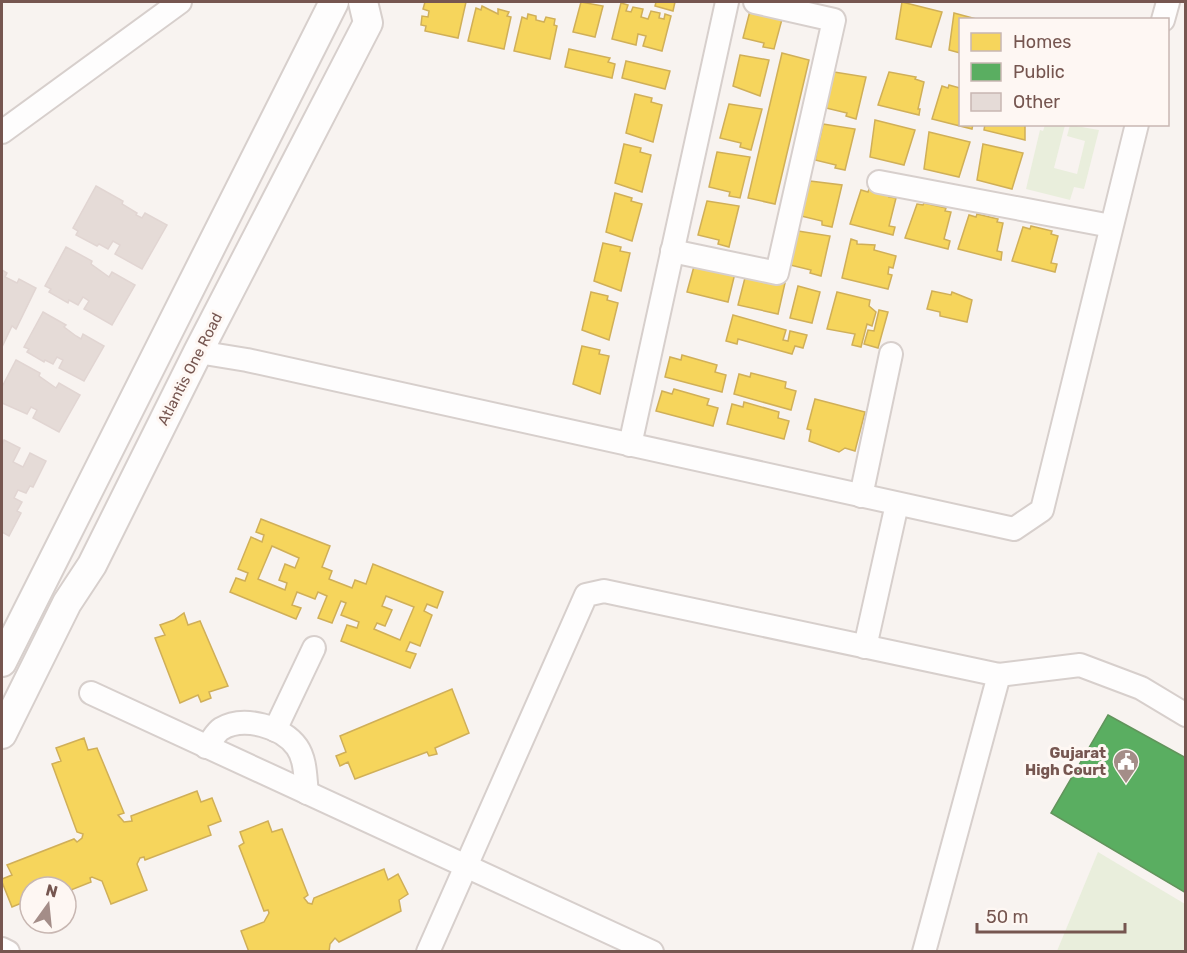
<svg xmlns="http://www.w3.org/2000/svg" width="1187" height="953" font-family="Rubik,sans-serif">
  <rect width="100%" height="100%" fill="#f8f3f0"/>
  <g fill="#e9eedc">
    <polygon points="1045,125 1065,125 1054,168 1077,174 1085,141 1067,136 1070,125 1099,130 1084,189 1074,187 1070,200 1026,189 1040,130 1043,131"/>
    <polygon points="1098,852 1185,904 1185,951 1057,951"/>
  </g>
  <g fill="#f6d55c" stroke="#d0af58" stroke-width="1.5" fill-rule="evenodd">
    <polygon points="425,2 466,2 458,38 425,31 426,26 421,25 422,16 428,17 429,11 423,9"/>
    <polygon points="581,2 603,6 595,37 573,32"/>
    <polygon points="656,2 675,2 673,11 655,6"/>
    <polygon points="902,2 942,12 931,47 896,39"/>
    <polygon points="621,3 628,5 626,11 631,12 633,7 643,9 641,17 648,19 651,11 660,13 659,18 664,19 665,14 671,16 662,51 643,46 646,36 638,34 636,45 612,39"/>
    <polygon points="752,3 785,8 774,49 763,47 764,43 743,38"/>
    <polygon points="482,6 498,14 498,9 509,12 507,16 511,17 504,49 468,41 476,8 481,10"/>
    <polygon points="954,13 980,20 960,20 960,53 949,50"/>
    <polygon points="528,14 536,16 536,20 544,22 546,17 555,19 554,25 557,26 550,59 514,51 522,17 527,19"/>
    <polygon points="569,49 610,58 608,62 615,64 612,78 565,67"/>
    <polygon points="782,53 809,60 775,204 748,198"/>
    <polygon points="740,55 769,60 760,96 733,86"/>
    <polygon points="626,61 670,71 665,89 622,78"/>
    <polygon points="834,72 866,77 856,119 846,116 847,113 826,108"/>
    <polygon points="889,72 916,77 915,79 924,82 918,109 920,109 919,115 878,105"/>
    <polygon points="949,85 960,88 960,124 973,124 972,129 932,119 942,86 948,88"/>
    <polygon points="635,94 652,98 651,102 662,105 653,142 626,133"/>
    <polygon points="729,104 762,109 751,150 740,147 741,143 720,138"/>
    <polygon points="875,120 915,130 904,165 870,157"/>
    <polygon points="823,124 855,129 845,170 835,168 836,165 815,160"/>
    <polygon points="985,124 1025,124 1025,140 984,130"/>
    <polygon points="929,132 970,142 959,177 924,169"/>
    <polygon points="624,144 641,148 640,152 651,155 642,192 615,183"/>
    <polygon points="983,144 1023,153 1012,189 977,180"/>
    <polygon points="717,152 750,157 740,198 729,196 730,192 709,187"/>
    <polygon points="810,181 842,185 832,227 822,225 822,221 801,216"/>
    <polygon points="869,189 890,194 889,197 896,198 889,226 895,227 893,235 850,224 861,190 868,192"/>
    <polygon points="615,193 632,198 631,201 642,204 632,241 606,232"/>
    <polygon points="707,201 739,206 729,247 718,244 719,240 698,235"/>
    <polygon points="924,203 946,208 945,211 951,212 944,239 950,241 948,249 905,238 917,204 923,205"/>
    <polygon points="977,214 998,219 997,222 1003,223 997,251 1002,252 1001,260 958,249 969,215 976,217"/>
    <polygon points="1031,226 1052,231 1051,234 1058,236 1051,263 1057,264 1055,272 1012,261 1023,227 1030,229"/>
    <polygon points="798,231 830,236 821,276 810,273 811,270 790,265"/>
    <polygon points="851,239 857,241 857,244 875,245 874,250 896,256 893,268 889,267 888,274 892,275 888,289 842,278"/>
    <polygon points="603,243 621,247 620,251 630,253 621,291 594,281"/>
    <polygon points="696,259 736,269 728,302 687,292"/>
    <polygon points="746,274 785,283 778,314 738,305"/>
    <polygon points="798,286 820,292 812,323 790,318"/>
    <polygon points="932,291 951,295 952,292 972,300 967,322 940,316 940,312 927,309"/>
    <polygon points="591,292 608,296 607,300 618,303 609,340 582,330"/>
    <polygon points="837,292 870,300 869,306 876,312 872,326 867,324 861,347 852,345 855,334 827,329"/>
    <polygon points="879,310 888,312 878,348 864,344 868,330 874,331"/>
    <polygon points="733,315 786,330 783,340 788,341 790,331 807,335 803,348 795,346 792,354 738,339 737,344 726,341"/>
    <polygon points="582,346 600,350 599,354 609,356 600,394 573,384"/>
    <polygon points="682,355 717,365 715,372 726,375 722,392 665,377 670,357 681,360"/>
    <polygon points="751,373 786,382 785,388 796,391 791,410 734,394 739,374 750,377"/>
    <polygon points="674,389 709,399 707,405 718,408 713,426 656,411 662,391 672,394"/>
    <polygon points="815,399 865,412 855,451 845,448 839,452 809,441 811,430 807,429"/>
    <polygon points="744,402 779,412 778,418 789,421 784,439 727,424 732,404 743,407"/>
    <path d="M261,519L330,546L322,567L332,571L329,579L352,588L355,580L366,584L373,564L443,592L437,608L427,604L424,611L432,615L420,646L410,642L406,651L416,654L410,668L341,641L347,625L357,628L359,622L341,615L346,603L341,601L332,623L318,618L327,596L318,592L315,599L297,592L292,605L301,608L296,619L230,592L236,578L245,581L248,573L238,569L251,537L262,542L264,535L256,532ZM272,546L299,558L295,568L285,564L279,580L287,583L285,590L258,579ZM386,596L414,607L400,640L374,629L377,623L385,626L392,610L382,606Z"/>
    <polygon points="184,613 188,625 200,621 228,686 209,692 211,698 201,702 198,695 180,703 155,638 165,635 160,625 174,620"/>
    <polygon points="452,689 469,733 435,748 437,754 429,756 427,752 355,779 348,762 340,766 336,756 346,752 340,736"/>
    <polygon points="84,738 88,750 97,748 124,813 118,815 124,822 132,821 131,816 197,791 201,802 212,798 221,821 208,826 211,835 145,860 144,857 140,858 137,864 147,890 111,904 102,881 92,877 90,878 91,882 66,892 66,887 30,887 30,906 26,908 24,902 12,907 2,882 2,879 12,875 7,865 74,839 77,842 82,838 83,834 77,832 52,764 61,761 56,748"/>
    <polygon points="268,821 272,832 282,829 308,895 304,898 308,903 312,904 314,898 384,869 388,880 398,874 408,894 399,900 401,911 339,942 335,938 330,944 329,952 249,952 241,931 264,922 269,913 268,910 264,911 239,846 244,843 240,832"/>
  </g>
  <polygon fill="#5aae61" stroke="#62945c" stroke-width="1.5" points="1108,715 1186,758 1186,893 1051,813"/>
  <g fill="#e5dbd7" stroke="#e1d5d2" stroke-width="1.5">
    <polygon points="96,186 123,201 122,204 137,213 136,215 142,218 145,213 167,225 142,269 115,254 120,245 113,241 108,249 99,244 97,246 76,235 78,231 73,228"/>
    <polygon points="66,247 92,261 91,264 109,277 112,272 135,285 112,325 84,309 89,301 83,297 78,305 69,300 68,303 49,292 51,289 45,286"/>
    <polygon points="2,270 7,273 5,277 17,283 19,279 36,288 16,329 12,326 2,347"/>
    <polygon points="43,312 66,325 64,327 76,336 81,339 83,334 104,346 84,381 59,368 63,360 57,357 53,364 45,360 44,362 27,352 29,349 24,347"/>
    <polygon points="16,360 40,373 39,376 56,388 59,383 80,395 59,432 33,418 37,410 31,407 27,414 2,403 2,387"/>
    <polygon points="4,440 20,448 13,462 23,467 30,453 46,461 33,487 30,486 26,493 18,490 14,498 22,502 17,511 21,513 9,536 2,532 2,445"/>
  </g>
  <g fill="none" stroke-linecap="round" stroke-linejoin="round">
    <defs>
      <g id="minor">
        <polyline points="1163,20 1168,2"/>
        <polyline points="2,132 180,2"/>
        <polyline points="879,182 1111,226"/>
        <polyline points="672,251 777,273 834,20 755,2"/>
        <polyline points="198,352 247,360 1014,529 1042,510 1137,124"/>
        <polyline points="630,445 727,2"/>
        <polyline points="861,496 891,354"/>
        <polyline points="865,647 897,504"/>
        <polyline points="91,693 652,952"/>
        <polyline points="275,730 314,648"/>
        <path d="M206,747C211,742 216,732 221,729C244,715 283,727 297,747C306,760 305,778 307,793"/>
        <polyline points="2,949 8,952"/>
        <polyline points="428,952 586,595 604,591 999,675 1080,665 1141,688 1186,715"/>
        <polyline points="924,952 999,675"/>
      </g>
      <g id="tertiary">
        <polyline points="2,662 334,2"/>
        <polyline points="2,734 67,603 92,565 198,352 368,23 363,2"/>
      </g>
    </defs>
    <use href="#minor" stroke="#d7cfcc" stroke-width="26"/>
    <use href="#tertiary" stroke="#d7cfcc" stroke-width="32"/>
    <use href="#minor" stroke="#fefdfd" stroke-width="22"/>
    <use href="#tertiary" stroke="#fefdfd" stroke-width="28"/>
  </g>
  <defs>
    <symbol id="civic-pin" viewBox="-11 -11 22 30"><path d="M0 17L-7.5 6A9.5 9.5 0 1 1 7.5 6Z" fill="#a48d88" stroke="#fef7f3"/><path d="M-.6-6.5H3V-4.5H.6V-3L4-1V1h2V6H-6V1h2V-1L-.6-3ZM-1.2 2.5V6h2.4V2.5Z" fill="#fff"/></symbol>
  </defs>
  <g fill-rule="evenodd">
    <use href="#civic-pin" x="1111" y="747" width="30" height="40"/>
  </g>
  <g text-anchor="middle" stroke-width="6" stroke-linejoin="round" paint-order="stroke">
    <g font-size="15" fill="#765650" stroke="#fef7f3">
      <text transform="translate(190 369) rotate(-63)" y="5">Atlantis One Road</text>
    </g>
    <g font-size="15" font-weight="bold" fill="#765650" stroke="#fef7f3" text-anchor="end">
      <text x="1106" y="758">Gujarat<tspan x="1106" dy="17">High Court</tspan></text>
    </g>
  </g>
  <rect width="1187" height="953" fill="none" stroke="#765650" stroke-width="6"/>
  <rect x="959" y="18" width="210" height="108" fill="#fef7f3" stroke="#c8b7b2" stroke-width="1.5"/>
  <rect x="971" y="33" width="30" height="18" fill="#f6d55c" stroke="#c8b7b2" stroke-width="1.5"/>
  <text x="1013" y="48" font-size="18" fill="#765650">Homes</text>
  <rect x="971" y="63" width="30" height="18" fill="#5aae61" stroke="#c8b7b2" stroke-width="1.5"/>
  <text x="1013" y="78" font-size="18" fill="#765650">Public</text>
  <rect x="971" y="93" width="30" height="18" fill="#e5dbd7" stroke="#c8b7b2" stroke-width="1.5"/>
  <text x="1013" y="108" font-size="18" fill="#765650">Other</text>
  <g transform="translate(48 905) rotate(15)"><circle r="28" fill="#fef7f3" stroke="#c8b7b2" stroke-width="1.5"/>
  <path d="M0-4.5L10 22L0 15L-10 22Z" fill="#a48d88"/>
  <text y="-9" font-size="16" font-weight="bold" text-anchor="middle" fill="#765650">N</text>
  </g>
  <path d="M977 923v9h148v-9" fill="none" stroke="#765650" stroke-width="3"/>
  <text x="986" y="923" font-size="18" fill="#765650" stroke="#fef7f3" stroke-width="4.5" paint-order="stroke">50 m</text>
</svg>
